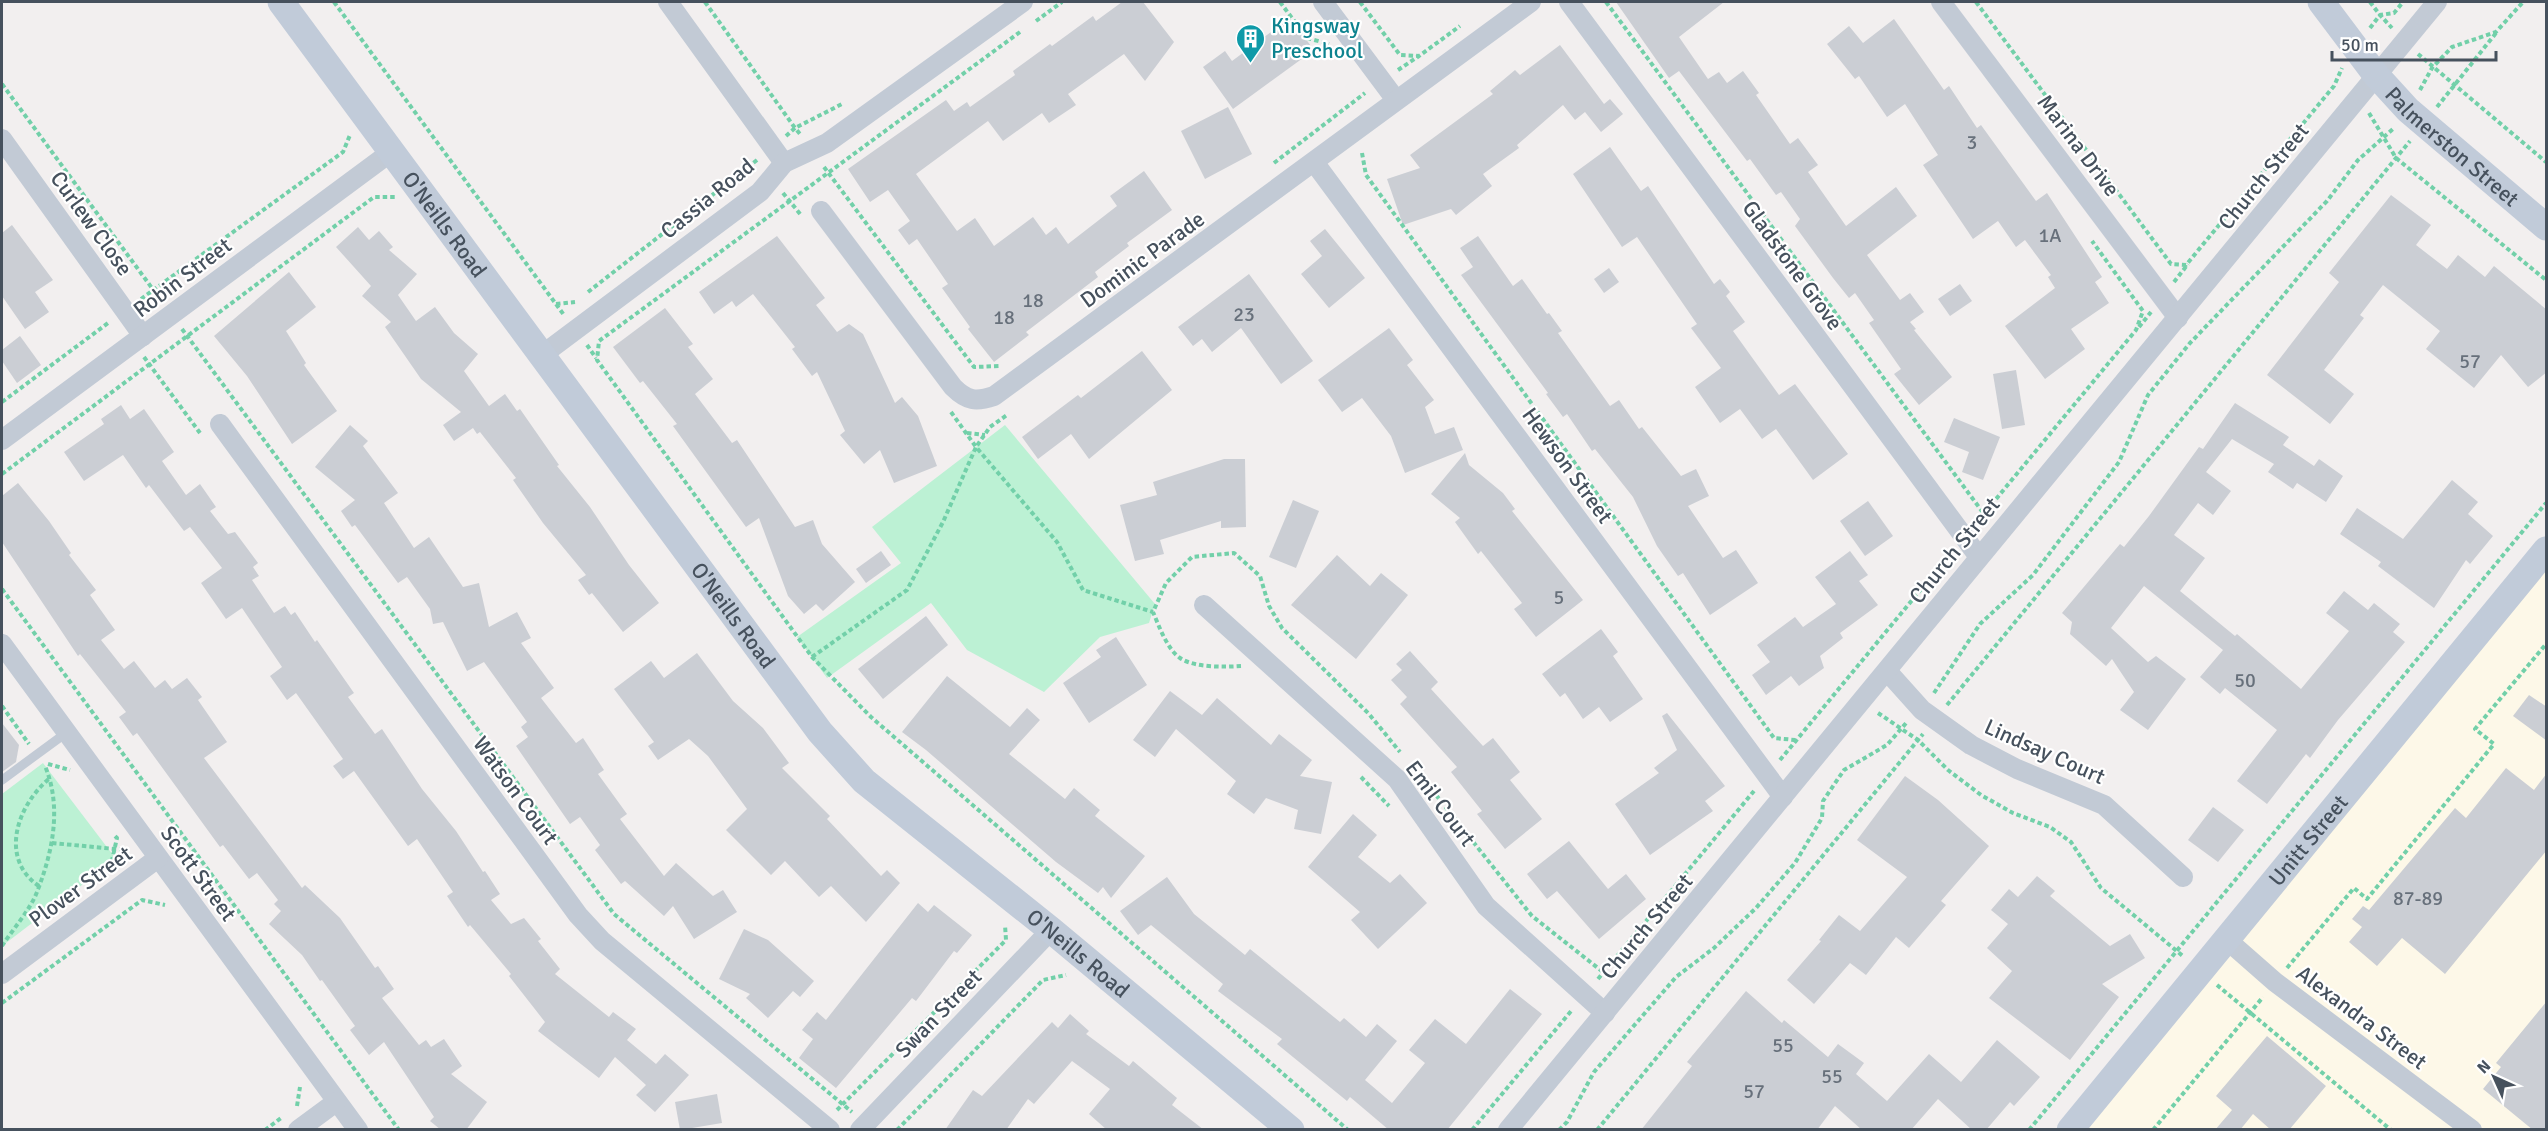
<svg xmlns="http://www.w3.org/2000/svg" width="2548" height="1131" font-family="Signika,sans-serif">
  <rect width="100%" height="100%" fill="#f2efef"/>
  <polygon fill="#fdf8e8" points="2546,569 2546,1129 2085,1130"/>
  <g fill="#bcf1d4">
    <polygon points="1005,425 1155,604 1149,623 1100,637 1044,692 967,650 931,603 827,678 797,637 901,563 872,527"/>
    <polygon points="43,763 116,859 2,946 2,794"/>
  </g>
  <g fill="#cbced4">
    <polygon points="1122,2 1143,2 1174,42 1145,81 1124,54 1068,94 1076,105 1049,123 1042,113 1003,141 988,121 916,174 957,231 975,218 994,246 1033,217 1046,235 1056,227 1068,244 1117,206 1110,196 1144,171 1172,210 1127,243 1129,246 1095,272 1098,277 1026,332 1029,335 994,362 968,329 970,327 942,288 948,284 917,239 909,245 898,230 910,221 888,190 870,202 848,169 946,100 954,111 967,102 970,107 1015,75 1013,71 1050,44 1052,46 1093,16 1096,21"/>
    <polygon points="1616,2 1724,2 1679,37 1708,79 1719,72 1727,83 1743,71 1759,93 1756,95 1790,144 1798,138 1818,165 1808,172 1846,226 1896,187 1917,216 1867,255 1900,300 1910,293 1924,312 1910,322 1916,329 1914,330 1952,377 1919,405 1894,374 1901,369 1869,323 1874,320 1855,293 1849,298 1833,278 1795,226 1800,219 1781,192 1776,195 1750,159 1747,161 1679,71 1669,78"/>
    <polygon points="1290,18 1314,50 1233,109 1203,67 1225,51 1232,61"/>
    <polygon points="1894,19 1944,90 1949,86 1977,128 1981,125 2036,201 2047,193 2102,277 2095,282 2109,303 2071,329 2085,349 2045,379 2005,326 2055,288 2048,277 2051,275 2025,240 2016,247 1998,221 1973,239 1923,165 1938,155 1905,104 1887,117 1859,76 1855,79 1827,44 1849,26 1863,43"/>
    <polygon points="1560,45 1604,104 1610,99 1623,114 1601,132 1585,112 1575,120 1563,105 1517,145 1519,148 1483,174 1492,186 1456,215 1451,209 1403,225 1387,179 1420,168 1410,155 1493,94 1490,91 1515,70 1520,75"/>
    <polygon points="1228,107 1252,154 1205,179 1181,131"/>
    <polygon points="1610,147 1641,191 1648,186 1714,284 1720,279 1730,292 1726,296 1745,322 1733,331 1779,395 1795,384 1848,454 1813,480 1776,429 1762,439 1740,409 1720,423 1695,387 1721,368 1691,328 1697,324 1637,237 1622,247 1573,174"/>
    <polygon points="2391,195 2431,225 2416,245 2447,269 2458,255 2485,277 2494,266 2547,310 2547,372 2528,387 2501,355 2474,388 2426,349 2440,331 2383,285 2360,315 2364,318 2324,370 2354,394 2330,424 2267,375 2339,282 2329,273"/>
    <polygon points="12,225 53,280 35,292 49,312 25,329 2,296 2,233"/>
    <polygon points="358,227 369,240 379,231 393,247 389,250 417,274 398,295 416,321 435,307 454,333 478,354 464,371 489,406 505,394 517,411 520,409 559,465 557,466 590,507 629,565 659,603 623,632 592,593 589,595 578,580 586,575 543,523 513,480 516,478 480,432 477,434 473,428 454,441 443,425 461,412 421,379 385,327 391,322 362,296 371,286 336,247"/>
    <polygon points="1325,229 1365,278 1329,308 1301,274 1322,256 1310,241"/>
    <polygon points="777,236 825,298 816,305 837,332 849,324 863,334 895,403 902,397 918,416 937,466 894,483 880,450 864,464 840,435 845,431 817,372 812,376 792,349 795,347 753,294 736,307 732,301 714,314 699,292"/>
    <polygon points="1478,236 1513,286 1522,279 1547,314 1549,313 1562,331 1558,333 1610,406 1619,400 1639,429 1642,427 1681,476 1696,469 1709,496 1688,506 1723,558 1736,550 1758,583 1710,615 1683,573 1678,576 1657,546 1633,497 1595,449 1592,451 1567,414 1563,417 1546,394 1548,393 1461,275 1473,267 1460,248"/>
    <polygon points="1609,268 1619,282 1604,293 1594,279"/>
    <polygon points="289,272 316,307 286,331 306,363 304,365 337,411 292,444 247,376 214,336"/>
    <polygon points="1249,274 1313,361 1281,384 1241,328 1212,352 1202,339 1193,346 1178,327"/>
    <polygon points="1960,284 1972,301 1950,316 1938,299"/>
    <polygon points="665,308 693,344 688,347 713,379 695,394 732,443 737,440 795,527 813,520 822,544 855,582 823,611 816,604 804,614 788,596 759,518 746,527 673,426 677,424 643,381 640,383 613,347"/>
    <polygon points="1389,328 1413,360 1407,365 1434,400 1425,407 1435,434 1454,427 1463,450 1405,473 1391,436 1362,398 1342,412 1318,380"/>
    <polygon points="20,336 41,365 17,383 2,361 2,350"/>
    <polygon points="1142,351 1172,390 1089,459 1071,434 1038,459 1022,437 1078,395 1081,398"/>
    <polygon points="2016,370 2025,425 2002,429 1993,374"/>
    <polygon points="2235,403 2289,437 2283,445 2314,466 2319,459 2343,476 2326,502 2297,483 2293,489 2268,472 2274,464 2232,439 2206,472 2231,491 2213,515 2198,503 2174,535 2205,558 2180,591 2235,636 2237,634 2301,689 2349,631 2326,613 2344,591 2368,610 2374,603 2400,624 2393,632 2405,642 2338,720 2310,758 2306,754 2267,804 2237,781 2277,730 2225,688 2220,694 2200,677 2223,650 2144,586 2111,628 2148,662 2156,656 2186,679 2148,730 2120,710 2134,692 2112,659 2106,666 2070,634 2072,622 2062,613 2120,544 2124,547 2149,516 2199,447 2203,449"/>
    <polygon points="121,405 130,419 144,409 174,452 162,461 186,495 200,484 216,507 210,511 228,534 235,532 258,563 253,567 259,576 252,580 274,613 285,606 291,615 295,612 315,642 317,640 354,693 348,697 375,734 382,729 422,789 456,831 483,872 485,871 500,894 491,900 511,924 524,918 541,939 538,941 560,969 555,974 609,1017 613,1012 636,1029 627,1040 656,1064 665,1054 689,1075 655,1112 636,1095 646,1085 615,1057 599,1078 538,1031 545,1022 509,976 511,974 470,925 468,927 447,896 453,892 417,839 408,846 354,771 343,779 333,766 343,759 296,693 287,700 270,676 282,667 242,608 226,619 201,583 222,568 190,527 184,531 149,485 146,488 123,455 84,481 64,452 104,424 101,419"/>
    <polygon points="1954,418 2000,437 1983,480 1962,472 1969,452 1944,442"/>
    <polygon points="350,425 368,441 363,446 398,493 384,503 414,548 429,537 463,587 479,583 489,627 517,612 531,638 521,643 554,688 541,698 576,743 583,738 604,770 598,774 627,814 620,819 664,876 676,863 713,896 723,890 737,912 694,939 673,906 664,916 625,881 621,884 595,850 600,845 580,817 570,824 516,746 528,737 521,727 527,722 484,662 467,671 443,622 433,624 430,609 407,577 398,583 355,525 352,527 341,511 355,500 315,467"/>
    <polygon points="1465,453 1469,465 1503,493 1515,509 1512,511 1583,600 1536,637 1514,609 1522,603 1481,551 1478,554 1455,522 1460,518 1431,494"/>
    <polygon points="1224,459 1245,459 1246,527 1221,528 1221,521 1160,540 1164,554 1135,561 1120,505 1157,495 1153,482"/>
    <polygon points="2452,480 2478,502 2468,514 2493,536 2470,564 2466,560 2434,608 2378,566 2381,562 2340,534 2357,508 2403,539"/>
    <polygon points="18,483 49,521 71,553 69,555 96,590 90,595 115,630 101,640 124,669 134,661 155,688 165,680 172,689 187,678 202,697 198,700 227,742 204,758 302,888 305,885 340,918 375,968 378,966 394,989 382,998 419,1045 426,1040 431,1047 444,1039 462,1066 451,1074 487,1102 466,1130 441,1130 430,1121 434,1117 384,1042 369,1055 350,1030 355,1026 322,980 320,981 302,955 269,924 281,911 274,904 278,900 257,873 249,879 223,845 220,847 137,733 133,736 119,717 126,712 80,654 78,656 2,542 2,496"/>
    <polygon points="1293,500 1319,511 1296,568 1269,557"/>
    <polygon points="1868,501 1893,536 1865,556 1840,521"/>
    <polygon points="881,551 891,565 866,583 856,569"/>
    <polygon points="1850,551 1868,575 1859,581 1878,605 1840,633 1843,638 1820,656 1824,668 1799,686 1791,676 1766,695 1752,675 1770,662 1757,645 1795,617 1803,627 1836,604 1815,577"/>
    <polygon points="1337,555 1370,586 1381,573 1408,595 1356,659 1291,605"/>
    <polygon points="926,616 948,645 883,699 858,669"/>
    <polygon points="1601,629 1618,652 1613,656 1643,699 1610,722 1599,707 1583,719 1565,693 1560,697 1542,674"/>
    <polygon points="1116,637 1147,685 1089,723 1063,683 1101,657 1096,650"/>
    <polygon points="1410,651 1438,682 1431,689 1483,746 1493,738 1520,772 1510,780 1542,819 1505,849 1477,814 1482,811 1451,772 1457,767 1400,704 1407,697 1391,680 1402,670 1396,664"/>
    <polygon points="697,653 733,701 763,728 789,763 782,768 830,816 827,819 881,876 887,870 900,883 866,922 831,886 819,897 785,861 771,875 726,830 747,809 708,756 689,739 658,760 648,746 654,742 614,689 651,661 664,678"/>
    <polygon points="947,676 1010,727 1027,708 1040,720 1009,754 1065,799 1074,788 1100,810 1095,816 1145,856 1111,898 1103,887 1098,893 1056,862 926,750 902,732"/>
    <polygon points="1170,691 1202,715 1217,698 1271,745 1279,734 1312,760 1300,776 1332,782 1321,834 1294,829 1298,810 1266,798 1254,814 1227,794 1236,781 1176,729 1155,757 1133,740"/>
    <polygon points="2529,695 2547,707 2547,741 2513,716"/>
    <polygon points="1667,713 1725,786 1705,801 1713,811 1650,855 1615,804 1659,773 1654,768 1677,750 1662,716"/>
    <polygon points="2,723 19,745 16,762 2,772"/>
    <polygon points="2506,768 2534,790 2547,773 2547,850 2445,974 2402,938 2377,966 2349,942 2362,927 2352,919 2363,906 2369,910 2455,808 2466,818"/>
    <polygon points="1905,776 1938,800 1989,846 1941,901 1946,905 1909,948 1896,937 1866,975 1850,963 1814,1004 1787,980 1821,941 1819,940 1839,915 1860,931 1907,877 1857,840"/>
    <polygon points="2213,807 2244,830 2218,862 2188,840"/>
    <polygon points="1353,814 1377,835 1358,857 1390,883 1400,874 1427,903 1378,949 1351,920 1360,912 1308,867"/>
    <polygon points="1569,841 1608,889 1626,874 1646,899 1599,939 1557,891 1547,899 1527,874"/>
    <polygon points="2037,876 2055,891 2050,896 2110,946 2130,934 2145,958 2102,984 2119,997 2070,1060 1989,998 2012,971 1987,948 2008,924 1991,910 2009,889 2018,897"/>
    <polygon points="1167,877 1194,914 1245,955 1250,949 1340,1022 1344,1018 1366,1037 1377,1024 1397,1041 1365,1080 1392,1103 1425,1063 1409,1050 1435,1019 1466,1044 1510,989 1542,1014 1447,1130 1389,1130 1350,1097 1347,1101 1277,1044 1282,1039 1218,991 1223,984 1151,925 1138,935 1120,911"/>
    <polygon points="918,903 928,912 934,905 972,935 957,953 954,951 916,1001 912,998 836,1088 799,1058 813,1039 802,1030 817,1012 826,1020"/>
    <polygon points="744,929 768,940 814,981 800,997 793,991 768,1018 746,998 750,994 719,979"/>
    <polygon points="1746,991 1782,1023 1784,1020 1828,1057 1838,1044 1864,1063 1856,1074 1887,1101 1929,1054 1961,1082 1997,1040 2040,1077 2014,1106 2010,1102 1986,1130 1972,1130 1938,1099 1911,1130 1862,1130 1835,1106 1817,1130 1641,1130 1692,1066 1687,1062"/>
    <polygon points="2547,1001 2547,1130 2533,1130 2483,1089 2501,1067 2496,1063"/>
    <polygon points="1070,1014 1089,1031 1086,1034 1129,1066 1133,1061 1177,1098 1172,1105 1204,1130 1107,1130 1089,1114 1110,1089 1072,1061 1034,1104 1028,1099 1006,1130 945,1130 973,1090 982,1096 1052,1022 1058,1028"/>
    <polygon points="2267,1036 2326,1086 2289,1130 2271,1130 2253,1114 2240,1130 2215,1130 2232,1110 2216,1096"/>
    <polygon points="717,1094 722,1123 680,1130 675,1102"/>
  </g>
  <g fill="none" stroke-linecap="round" stroke-linejoin="round">
    <g stroke="#72d0a9" stroke-width="4" stroke-dasharray="4.5 3" stroke-linecap="butt">
      <polyline points="334,2 564,315"/>
      <polyline points="705,2 795,128 844,103"/>
      <polyline points="1280,2 1307,38 1329,44"/>
      <polyline points="1360,2 1400,55 1419,56 1460,26"/>
      <polyline points="1606,2 1984,514"/>
      <polyline points="1976,2 2171,264 2186,265 2334,86 2342,68"/>
      <polyline points="2370,2 2380,15 2394,13 2403,2"/>
      <polyline points="1036,21 1062,2"/>
      <polyline points="2370,28 2380,15 2392,28"/>
      <polyline points="1020,32 599,341 597,360 812,657 871,717 1348,1130"/>
      <polyline points="2418,54 2546,162"/>
      <polyline points="1398,70 1419,56"/>
      <polyline points="2,84 160,299"/>
      <polyline points="2420,90 2432,68 2452,47 2496,32 2523,2"/>
      <polyline points="2437,107 2496,33"/>
      <polyline points="2369,113 2396,158 2546,280"/>
      <polyline points="786,136 795,128 800,134"/>
      <polyline points="1362,153 1366,175 1774,738 1795,740"/>
      <polyline points="1274,163 1365,93"/>
      <polyline points="824,167 974,367 1001,366"/>
      <polyline points="783,193 801,215"/>
      <polyline points="2174,282 2188,264"/>
      <polyline points="588,292 757,160"/>
      <polyline points="141,299 343,152 350,135"/>
      <polyline points="556,304 575,302"/>
      <polyline points="2139,327 2151,312"/>
      <polyline points="182,329 614,914 852,1112"/>
      <polyline points="587,345 596,358"/>
      <polyline points="144,357 200,433"/>
      <polyline points="2,402 108,323"/>
      <polyline points="951,412 976,447 990,427 1007,415"/>
      <polyline points="967,433 985,435"/>
      <polyline points="2,474 374,197 395,197"/>
      <polyline points="1977,522 2136,330 2143,311 2092,241"/>
      <polyline points="2,589 399,1130"/>
      <polyline points="812,657 907,590 943,522 976,447 1057,542 1083,590 1153,612"/>
      <path d="M1241,666C1224,667 1195,668 1180,658C1167,649 1159,626 1153,612L1166,583L1192,557L1234,553L1260,576L1269,606L1282,628L1369,714L1400,752"/>
      <polyline points="1934,693 1980,624 2033,575 2119,462 2148,395 2190,343 2327,201 2358,160 2394,128"/>
      <polyline points="1947,705 2410,141"/>
      <polyline points="2,706 29,744"/>
      <polyline points="1878,713 1918,740 1948,770 1981,795 2013,813 2050,827 2071,842 2101,888 2184,957"/>
      <polyline points="1780,760 1951,553"/>
      <polyline points="48,764 70,770"/>
      <polyline points="1361,777 1389,806"/>
      <polyline points="1436,795 1532,916 1603,972"/>
      <polyline points="52,843 126,850"/>
      <polyline points="110,869 117,838 115,836"/>
      <path d="M39,886C0,860 15,807 50,778"/>
      <path d="M2,946C13,929 30,910 37,892C53,851 62,807 45,766"/>
      <polyline points="2287,968 2354,888 2367,899 2494,744 2475,729 2546,644"/>
      <polyline points="1598,979 1754,791"/>
      <polyline points="2217,985 2391,1130"/>
      <polyline points="2,1003 142,900 165,905"/>
      <polyline points="297,1106 300,1087"/>
      <polyline points="837,1110 1006,940 1005,925"/>
      <polyline points="265,1130 281,1118"/>
      <polyline points="897,1130 1043,980 1066,975"/>
      <polyline points="1472,1130 1572,1010"/>
      <polyline points="1559,1130 1567,1122 1594,1072 1676,977 1714,948 1756,908 1795,863 1822,818 1823,801 1844,770 1887,745 1907,722"/>
      <polyline points="1597,1130 1923,734"/>
      <polyline points="2029,1130 2546,503"/>
      <polyline points="2153,1130 2263,997"/>
    </g>
    <polyline stroke="#c2cad5" stroke-width="9" points="2,780 66,733"/>
    <g stroke="#c2cad5" stroke-width="20">
      <polyline points="668,2 784,163"/>
      <polyline points="1323,2 1396,100"/>
      <polyline points="1569,2 1979,557"/>
      <polyline points="1941,2 2178,318"/>
      <polyline points="2,139 143,336"/>
      <polyline points="1314,162 1783,797"/>
      <path d="M821,211L953,387C967,401 976,402 994,396L1531,2"/>
      <polyline points="542,355 760,192 784,163 827,143 1023,2"/>
      <polyline points="220,424 578,915 602,941 830,1130"/>
      <polyline points="2,440 391,152"/>
      <polyline points="1204,605 1397,779 1486,906 1605,1013"/>
      <polyline points="2,644 358,1130"/>
      <polyline points="1887,671 1922,710 1971,745 2017,769 2104,805 2183,877"/>
      <polyline points="2226,939 2275,982 2472,1130"/>
      <polyline points="2,974 158,858"/>
      <polyline points="298,1130 336,1102"/>
      <polyline points="860,1130 1051,930"/>
      <polyline points="1508,1130 2437,2"/>
    </g>
    <g stroke="#c1cbd9" stroke-width="27">
      <path id="s1" d="M281,2L820,732L864,781L1051,930L1291,1130"/>
      <path id="s2" d="M2321,2L2376,75L2408,110L2546,227"/>
      <path id="s3" d="M2070,1130L2546,550"/>
    </g>
  </g>
  <defs>
    <symbol id="building-pin" viewBox="-11 -11 22 30"><path d="M0 17L-7.5 6A9.5 9.5 0 1 1 7.5 6Z" fill="#0f9aa8" stroke="#fff"/><path d="M-4-6H4V6H1V3H-1V6H-4ZM-2.5-4.3h1.7v1.8h-1.7ZM.8-4.3h1.7v1.8H.8ZM-2.5-1h1.7V.8h-1.7ZM.8-1h1.7V.8H.8Z" fill="#fff"/></symbol>
  </defs>
  <g fill-rule="evenodd">
    <use href="#building-pin" x="1234" y="22" width="33" height="45"/>
  </g>
  <g text-anchor="middle" stroke-width="4.5" stroke-linejoin="round" paint-order="stroke">
    <g font-size="20" fill="#67707b">
      <text x="1972" y="149">3</text>
      <text x="2050" y="242">1A</text>
      <text x="1033" y="307">18</text>
      <text x="1244" y="321">23</text>
      <text x="1004" y="324">18</text>
      <text x="2470" y="368">57</text>
      <text x="1559" y="604">5</text>
      <text x="2245" y="687">50</text>
      <text x="2418" y="905">87-89</text>
      <text x="1783" y="1052">55</text>
      <text x="1832" y="1083">55</text>
      <text x="1754" y="1098">57</text>
    </g>
    <g font-size="22" fill="#0d838f" stroke="#fff" text-anchor="start">
      <text x="1271" y="33">Kingsway<tspan x="1271" dy="25">Preschool</tspan></text>
    </g>
    <g font-size="22" fill="#46515d" stroke="#fff">
      <text transform="translate(2079 145) rotate(53)" y="8">Marina Drive</text>
      <text dy="8" stroke="none"><textPath href="#s2" startOffset="196">Palmerston Street</textPath></text>
      <text transform="translate(2263 176) rotate(-51)" y="8">Church Street</text>
      <text transform="translate(707 198) rotate(-39)" y="8">Cassia Road</text>
      <text transform="translate(92 223) rotate(54)" y="8">Curlew Close</text>
      <text dy="8" stroke="none"><textPath href="#s1" startOffset="276">O'Neills Road</textPath></text>
      <text transform="translate(1142 259) rotate(-36)" y="8">Dominic Parade</text>
      <text transform="translate(1793 265) rotate(54)" y="8">Gladstone Grove</text>
      <text transform="translate(182 277) rotate(-37)" y="8">Robin Street</text>
      <text transform="translate(1568 465) rotate(54)" y="8">Hewson Street</text>
      <text transform="translate(1954 550) rotate(-51)" y="8">Church Street</text>
      <text dy="8" stroke="none"><textPath href="#s1" startOffset="762">O'Neills Road</textPath></text>
      <text transform="translate(2045 751) rotate(24)" y="8">Lindsay Court</text>
      <text transform="translate(516 790) rotate(54)" y="8">Watson Court</text>
      <text transform="translate(1441 803) rotate(53)" y="8">Emil Court</text>
      <text dy="8" stroke="none"><textPath href="#s3" startOffset="375">Unitt Street</textPath></text>
      <text transform="translate(199 873) rotate(54)" y="8">Scott Street</text>
      <text transform="translate(80 886) rotate(-36)" y="8">Plover Street</text>
      <text transform="translate(1646 926) rotate(-50)" y="8">Church Street</text>
      <text dy="8" stroke="none"><textPath href="#s1" startOffset="1248">O'Neills Road</textPath></text>
      <text transform="translate(938 1013) rotate(-46)" y="8">Swan Street</text>
      <text transform="translate(2362 1017) rotate(37)" y="8">Alexandra Street</text>
    </g>
  </g>
  <rect width="2548" height="1131" fill="none" stroke="#46515d" stroke-width="6"/>
  <g transform="translate(2494 1077) rotate(315)" stroke="#ffffff" stroke-width="4.5" paint-order="stroke">
  <path d="M0-4.5L10 22L0 15L-10 22Z" fill="#46515d"/>
  <text y="-9" font-size="16" font-weight="bold" text-anchor="middle" fill="#46515d">N</text>
  </g>
  <path d="M2332 51v9h164v-9" fill="none" stroke="#46515d" stroke-width="3"/>
  <text x="2341" y="51" font-size="18" fill="#46515d" stroke="#ffffff" stroke-width="4.5" paint-order="stroke">50 m</text>
</svg>
